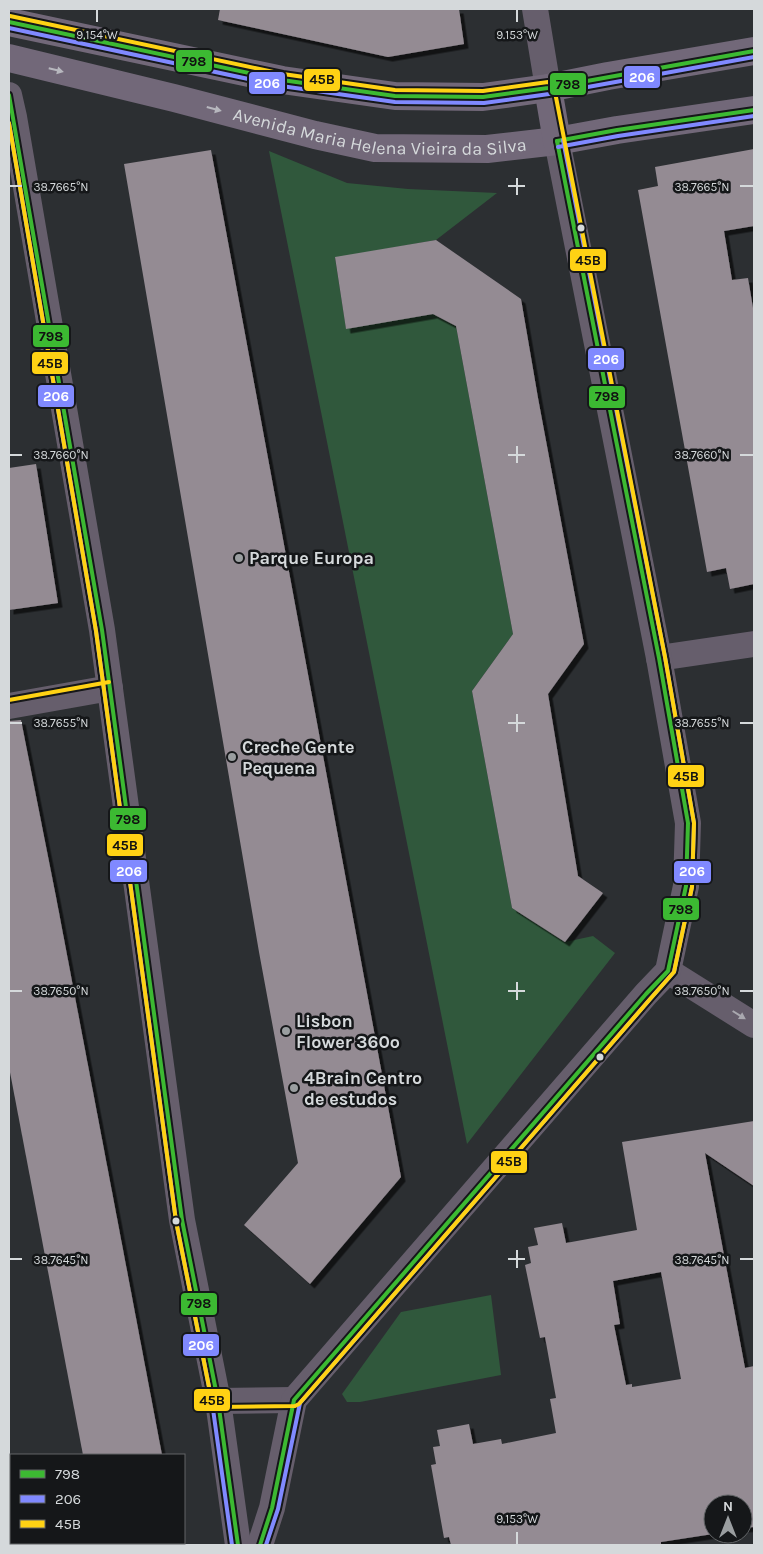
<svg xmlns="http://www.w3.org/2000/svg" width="763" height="1554" font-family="Karla,sans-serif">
  <defs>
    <filter id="shadow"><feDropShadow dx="4.5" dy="4.5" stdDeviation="0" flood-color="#0009"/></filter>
  </defs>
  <rect width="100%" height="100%" fill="#2c2f32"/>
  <g fill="#30583c">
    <polygon points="269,151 347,183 408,189 497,193 436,240 335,258 346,328 433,314 456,326 513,634 472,691 512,908 565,942 593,936 615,953 467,1144"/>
    <polygon points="491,1295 501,1375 360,1402 347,1402 342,1394 401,1312"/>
  </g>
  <g fill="#948b93" fill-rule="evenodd" filter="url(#shadow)">
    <polygon points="220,9 459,9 464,44 388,57 218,20"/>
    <polygon points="754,149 754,226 724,231 732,280 748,278 754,314 754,584 730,589 726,568 707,572 638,190 658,186 655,167"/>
    <polygon points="211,150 401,1177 310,1284 244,1225 298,1163 259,952 124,164"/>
    <polygon points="436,240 521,299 538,398 584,644 548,694 578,876 603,893 565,942 512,908 472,691 513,634 456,326 433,314 346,329 335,257"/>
    <polygon points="36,464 58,603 9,610 9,468"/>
    <polygon points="21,720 56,897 162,1455 83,1455 9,1067 9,721"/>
    <path d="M754,1121V1186L705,1153L745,1368L754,1366V1527L743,1528V1504H713V1534L661,1542V1545H451L449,1537L444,1538L431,1465L436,1464L433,1447L440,1446L437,1430L469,1424L473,1444L501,1439L502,1444L556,1433L550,1399L556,1398L545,1337L540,1338L525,1265L531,1263L528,1247L538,1245L534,1228L562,1223L566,1243L637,1230L622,1142ZM661,1272L681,1379L632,1387V1384L626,1385L614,1325L620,1324L613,1281Z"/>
  </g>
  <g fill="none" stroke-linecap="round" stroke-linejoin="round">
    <g stroke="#665e6c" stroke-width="26">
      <polyline points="535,9 548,88"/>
      <polyline points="9,95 14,117 102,630 182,1220 218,1401 238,1545"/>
      <polyline points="659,658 754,644"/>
      <polyline points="9,706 110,688"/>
      <polyline points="668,971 754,1025"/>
      <polyline points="218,1401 294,1400"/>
      <polyline points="260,1545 272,1508 294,1400 646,994 668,971 686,886 688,823 659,658 557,141"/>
    </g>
    <g stroke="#726879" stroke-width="28">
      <polyline points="9,22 282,80 395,96 483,97 548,88 608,76 754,51"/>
      <path id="s1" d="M9,58L174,98L315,135L375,148L487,149L557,141L617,130L754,110"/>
      <polyline points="548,88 557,141"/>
    </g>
    <defs>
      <g id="bus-1">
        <polyline points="9,22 282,80 395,96 483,97 548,88 754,51"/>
        <polyline points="9,95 102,630 182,1220 218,1401 238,1545"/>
        <polyline points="557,141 617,130 754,110"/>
        <polyline points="260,1545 272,1508 294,1400 646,994 668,971 686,886 688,823 659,658 557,141"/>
      </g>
      <g id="bus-2">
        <polyline points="9,28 281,86 395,102 484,103 549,94 754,57"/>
        <polyline points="9,123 96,631 176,1221 212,1402 232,1545"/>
        <polyline points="558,147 618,136 754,116"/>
        <polyline points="266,1545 278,1509 300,1403 651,998 674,972 692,887 694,823 665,657 563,140"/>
      </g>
      <g id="bus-3">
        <polyline points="9,123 96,631 176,1221 212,1402 217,1407 295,1406 299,1404 651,998 674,972 692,887 694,823 665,657 554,87 552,83 548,82 483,91 395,90 283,74 10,16"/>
        <polyline points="9,700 109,682"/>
      </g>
    </defs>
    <use href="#bus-1" stroke="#151719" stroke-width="8"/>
    <use href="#bus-2" stroke="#151719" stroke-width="8"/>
    <use href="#bus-3" stroke="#151719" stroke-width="8"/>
    <use href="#bus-1" stroke="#3cb932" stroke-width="4"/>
    <use href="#bus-2" stroke="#8089ff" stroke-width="4"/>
    <use href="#bus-3" stroke="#ffd214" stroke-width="4"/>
  </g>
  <defs><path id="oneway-solid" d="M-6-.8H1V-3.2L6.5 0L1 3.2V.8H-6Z" transform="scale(1.25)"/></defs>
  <g fill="#b7b7be">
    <use href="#oneway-solid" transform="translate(56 70) rotate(14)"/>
    <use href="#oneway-solid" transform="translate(214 109) rotate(15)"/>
  </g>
  <use fill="#a9a8af" href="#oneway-solid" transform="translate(739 1015) rotate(32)"/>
  <path fill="none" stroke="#d5d9db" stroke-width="2" d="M97,10V22M517,10V22M517,178V195M10,186H22M508,186H525M740,186H753M517,446V463M10,455H22M508,455H525M740,455H753M517,714V732M10,723H22M508,723H525M740,723H753M517,982V1000M10,991H22M508,991H525M740,991H753M517,1250V1268M10,1259H22M508,1259H525M740,1259H753M517,1532V1544"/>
  <g fill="#d5d9db" stroke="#151719" stroke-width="2">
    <circle cx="581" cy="228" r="4.5"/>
    <circle cx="600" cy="1057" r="4.5"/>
    <circle cx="176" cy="1221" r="4.5"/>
  </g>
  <g fill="#9a9ea0" stroke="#151719" stroke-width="2">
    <circle cx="239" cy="558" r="5"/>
    <circle cx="232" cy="757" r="5"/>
    <circle cx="286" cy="1031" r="5"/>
    <circle cx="294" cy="1088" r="5"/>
  </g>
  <g text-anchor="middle" stroke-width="5" stroke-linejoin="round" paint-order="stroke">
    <g font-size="18" fill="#d5d9db" stroke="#151719">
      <text dy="6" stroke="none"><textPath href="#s1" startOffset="380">Avenida Maria Helena Vieira da Silva</textPath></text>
    </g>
    <g font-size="18" font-weight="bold" fill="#d5d9db" stroke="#151719" text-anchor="start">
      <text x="249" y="564">Parque Europa</text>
      <text x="242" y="753">Creche Gente<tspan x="242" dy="21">Pequena</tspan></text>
      <text x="296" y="1027">Lisbon<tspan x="296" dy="21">Flower 360º</tspan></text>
      <text x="304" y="1084">4Brain Centro<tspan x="304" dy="21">de estudos</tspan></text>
    </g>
  </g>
  <g font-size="12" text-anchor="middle" fill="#d5d9db" stroke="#151719" stroke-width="5" stroke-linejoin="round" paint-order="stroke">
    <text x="97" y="39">9.154°W</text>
    <text x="517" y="39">9.153°W</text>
    <text x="61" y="191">38.7665°N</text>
    <text x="702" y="191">38.7665°N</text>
    <text x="61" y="459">38.7660°N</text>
    <text x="702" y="459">38.7660°N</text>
    <text x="61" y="727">38.7655°N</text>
    <text x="702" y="727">38.7655°N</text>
    <text x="61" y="995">38.7650°N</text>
    <text x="702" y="995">38.7650°N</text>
    <text x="61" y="1264">38.7645°N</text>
    <text x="702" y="1264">38.7645°N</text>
    <text x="517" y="1523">9.153°W</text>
  </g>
  <g stroke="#151719" stroke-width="2">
    <rect x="175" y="49" width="38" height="24" rx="5" fill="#3cb932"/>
    <rect x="623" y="65" width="38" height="24" rx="5" fill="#8089ff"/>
    <rect x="303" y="68" width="38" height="24" rx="5" fill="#ffd214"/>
    <rect x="248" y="71" width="38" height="24" rx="5" fill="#8089ff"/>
    <rect x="549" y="72" width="38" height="24" rx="5" fill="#3cb932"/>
    <rect x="569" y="248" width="38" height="24" rx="5" fill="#ffd214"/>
    <rect x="32" y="324" width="38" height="24" rx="5" fill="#3cb932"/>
    <rect x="587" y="347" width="38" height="24" rx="5" fill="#8089ff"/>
    <rect x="31" y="351" width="38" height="24" rx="5" fill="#ffd214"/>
    <rect x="37" y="384" width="38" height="24" rx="5" fill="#8089ff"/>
    <rect x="588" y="385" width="38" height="24" rx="5" fill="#3cb932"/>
    <rect x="667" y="764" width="38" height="24" rx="5" fill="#ffd214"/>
    <rect x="109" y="807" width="38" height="24" rx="5" fill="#3cb932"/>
    <rect x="106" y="833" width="38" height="24" rx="5" fill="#ffd214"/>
    <rect x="109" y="859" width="39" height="24" rx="5" fill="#8089ff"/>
    <rect x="673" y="860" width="39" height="24" rx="5" fill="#8089ff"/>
    <rect x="662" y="897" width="38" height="24" rx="5" fill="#3cb932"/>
    <rect x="490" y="1150" width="38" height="24" rx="5" fill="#ffd214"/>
    <rect x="180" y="1292" width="38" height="24" rx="5" fill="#3cb932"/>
    <rect x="182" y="1333" width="38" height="24" rx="5" fill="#8089ff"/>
    <rect x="193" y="1388" width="38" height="24" rx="5" fill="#ffd214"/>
  </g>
  <g font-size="14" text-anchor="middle" font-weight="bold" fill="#fff">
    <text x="642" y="82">206</text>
    <text x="267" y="88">206</text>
    <text x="606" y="364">206</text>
    <text x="56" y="401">206</text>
    <text x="129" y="876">206</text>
    <text x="692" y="876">206</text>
    <text x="201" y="1350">206</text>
  </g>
  <g font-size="14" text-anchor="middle" font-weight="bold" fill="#111">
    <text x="194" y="66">798</text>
    <text x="322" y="84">45B</text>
    <text x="568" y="89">798</text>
    <text x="588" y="265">45B</text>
    <text x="51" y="341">798</text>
    <text x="50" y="368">45B</text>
    <text x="607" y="401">798</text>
    <text x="686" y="781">45B</text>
    <text x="128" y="824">798</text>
    <text x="125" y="850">45B</text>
    <text x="681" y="914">798</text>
    <text x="509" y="1166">45B</text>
    <text x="199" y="1308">798</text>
    <text x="212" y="1405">45B</text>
  </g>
  <rect width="763" height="1554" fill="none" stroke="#d5d9db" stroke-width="20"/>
  <rect x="10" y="1454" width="175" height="90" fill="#151719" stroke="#626567"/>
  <rect x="20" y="1470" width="25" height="8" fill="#3cb932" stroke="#626567"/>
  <text x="55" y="1479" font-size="15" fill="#d5d9db">798</text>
  <rect x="20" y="1495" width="25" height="8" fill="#8089ff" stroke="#626567"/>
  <text x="55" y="1504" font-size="15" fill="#d5d9db">206</text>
  <rect x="20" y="1520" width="25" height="8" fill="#ffd214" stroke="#626567"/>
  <text x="55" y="1529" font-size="15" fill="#d5d9db">45B</text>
  <g transform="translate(728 1519)"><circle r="24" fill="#151719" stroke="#626567"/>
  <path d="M0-4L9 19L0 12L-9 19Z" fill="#9a9ea0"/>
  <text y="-8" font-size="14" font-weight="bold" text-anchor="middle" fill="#d5d9db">N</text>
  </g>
</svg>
